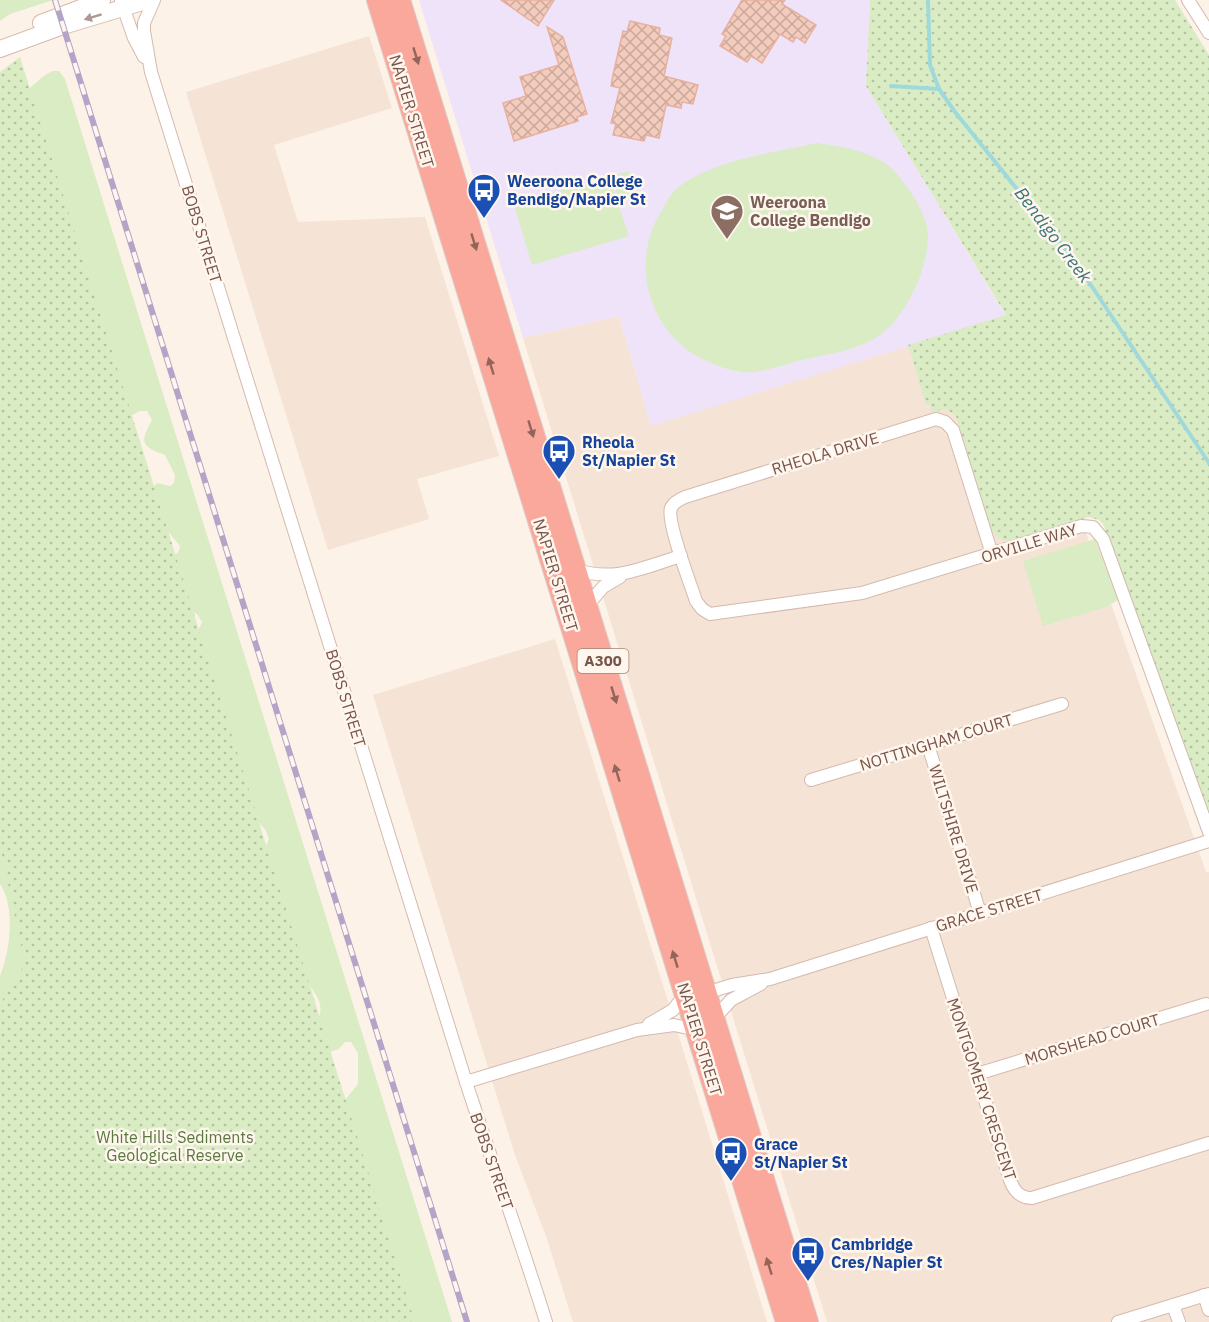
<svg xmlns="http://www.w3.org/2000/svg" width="1209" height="1322" font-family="'IBM Plex Sans',sans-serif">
  <defs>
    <pattern id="park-dots" width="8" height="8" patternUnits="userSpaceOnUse" patternTransform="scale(1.5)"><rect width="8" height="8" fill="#d9ecc4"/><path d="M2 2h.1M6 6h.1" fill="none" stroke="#b5c2a1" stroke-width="1.8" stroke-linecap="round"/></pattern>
    <pattern id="building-cross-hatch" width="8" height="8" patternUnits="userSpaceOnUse" patternTransform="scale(1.5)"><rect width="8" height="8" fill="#f4ccbd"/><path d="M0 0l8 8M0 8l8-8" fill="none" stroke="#caa89c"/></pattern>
  </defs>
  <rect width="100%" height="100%" fill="#fdf2e7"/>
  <g fill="#f5e3d5">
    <polygon points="369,36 392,108 274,145 298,222 425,217 499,456 417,479 429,519 328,550 186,92"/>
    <polygon points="619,316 651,425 1006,316 1081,519 1206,872 1209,872 1209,1322 827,1322 523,338"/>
    <polygon points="555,639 681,1043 767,1322 573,1322 547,1239 515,1155 373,695"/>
  </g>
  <polygon fill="#efe3fa" points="419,0 870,0 866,86 1006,316 651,426 619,316 523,338"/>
  <g fill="#d9ecc4" fill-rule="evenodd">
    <polygon points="0,0 53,0 10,14 0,21"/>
    <path d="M53,71H59L65,79L452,1322H0V976C10,950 16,908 0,884V532L195,631L200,627L202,622L197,614L190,612L172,558L179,551L180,546L161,523L152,488L157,483L170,486L174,483L175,475L165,455C140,446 140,442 152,420L147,411H140L128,417L25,92C35,85 42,75 53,71ZM254,818L265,829L269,839L264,851L303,977C324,1004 324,1004 314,1036L324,1054L339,1049L345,1042H351L358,1053V1084L323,1127Z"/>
    <path d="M817,143C844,147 866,150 889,166C895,171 900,178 904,183C914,195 921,208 926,223C935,256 909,311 884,332C861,351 826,354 798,361C784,365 769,370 754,372C737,374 717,366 702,359C649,332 629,263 661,212C665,205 670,195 676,189C711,160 773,153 817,143Z"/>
    <polygon points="629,171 636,195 619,201 611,176"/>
    <polygon points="609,176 629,236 532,265 514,205"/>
    <polygon points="1095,539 1118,600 1106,607 1043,626 1023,561"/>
  </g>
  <g fill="url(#park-dots)">
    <polygon points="870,0 1175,0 1209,55 1209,814 1103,524 1099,520 1089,517 1008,541 998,538 991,530 956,416 946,409 932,412 930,404 926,405 908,345 1006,315 866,86"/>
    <polygon points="20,57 415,1322 0,1322 0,1004 25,964 0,845 0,72"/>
  </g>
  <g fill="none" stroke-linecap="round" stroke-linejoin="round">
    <g stroke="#a0d9db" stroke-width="4">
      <polyline points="928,0 930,65 939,89 955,112 1075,261 1209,463"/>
      <polyline points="891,86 939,89"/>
    </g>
  </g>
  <g fill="url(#building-cross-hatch)" stroke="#e8b09d" stroke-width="1.5">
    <polygon points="501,0 554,0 538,26"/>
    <polygon points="742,0 785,0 782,4 816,25 805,43 796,37 793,42 780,34 762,63 751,56 747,62 720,46 726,36 722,34"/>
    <polygon points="630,21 660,28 659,35 672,38 664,76 698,85 693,104 682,102 681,108 666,105 659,138 646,135 644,141 613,135 616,124 611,123 620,88 611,86 613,75 623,31 627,32"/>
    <polygon points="547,27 563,37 587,114 577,117 578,121 514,141 503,103 526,96 520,77 559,65"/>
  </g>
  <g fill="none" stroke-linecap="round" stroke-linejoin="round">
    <defs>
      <g id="street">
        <path d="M154,0L144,23V31L151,72L466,1082C492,1162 521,1241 546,1322"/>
        <polyline points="1188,0 1209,33"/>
        <polyline points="121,1 134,38 144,57"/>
        <path d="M992,554L953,430L945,422L936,419L685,497C680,499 674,502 671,508C666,521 691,585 696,601L702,609L710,614L862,593L1081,526L1093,527L1103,539L1209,832"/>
        <path d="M574,569C615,583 641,568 681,556"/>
        <polyline points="586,607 603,587 620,577"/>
        <polyline points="928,745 980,913"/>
        <polyline points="811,780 1062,704"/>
        <path d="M931,928L1010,1180C1014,1191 1020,1198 1032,1198L1209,1143"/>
        <polyline points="706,993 732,985 770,979 1209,841"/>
        <polyline points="714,1019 731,1000 761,984"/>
        <polyline points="649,1024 673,1010 686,993"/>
        <polyline points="977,1074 1206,1004"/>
        <polyline points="466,1082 637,1030 674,1025 697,1030"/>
        <polyline points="1204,1295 1209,1310"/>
        <polyline points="1173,1305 1179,1322"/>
        <polyline points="1118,1322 1209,1294"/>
      </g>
      <g id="secondary">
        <polyline points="41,23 102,0"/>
        <polyline points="0,49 63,26 149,0"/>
      </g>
      <g id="highway">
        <polyline points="378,0 787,1322"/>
        <polyline points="399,0 807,1322"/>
      </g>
    </defs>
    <use href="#street" stroke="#d3baae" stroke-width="14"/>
    <use href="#secondary" stroke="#d6b9ac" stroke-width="18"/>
    <use href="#highway" stroke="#d9cfcc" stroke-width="24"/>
    <use href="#street" stroke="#fff" stroke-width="12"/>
    <use href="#secondary" stroke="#fff" stroke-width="16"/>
    <use href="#highway" stroke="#faa89b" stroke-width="22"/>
    <defs>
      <polyline id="rail" points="55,0 467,1322"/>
    </defs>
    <use href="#rail" stroke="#b3a4c8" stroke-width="6"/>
    <use href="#rail" stroke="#fff6ee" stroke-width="4" stroke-dasharray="11" stroke-linecap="butt"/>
  </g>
  <defs><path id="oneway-solid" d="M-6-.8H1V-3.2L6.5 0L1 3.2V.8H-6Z" transform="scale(1.5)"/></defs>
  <use fill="#af9892" href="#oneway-solid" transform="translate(93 17) rotate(163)"/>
  <g fill="#93655a">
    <use href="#oneway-solid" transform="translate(416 56) rotate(73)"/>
    <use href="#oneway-solid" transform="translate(474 242) rotate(73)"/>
    <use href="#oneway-solid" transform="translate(491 366) rotate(-107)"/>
    <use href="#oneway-solid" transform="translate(531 429) rotate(73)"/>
    <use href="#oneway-solid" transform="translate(614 695) rotate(73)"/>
    <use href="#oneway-solid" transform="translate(617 773) rotate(-107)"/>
    <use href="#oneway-solid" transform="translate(675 959) rotate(-107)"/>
    <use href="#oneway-solid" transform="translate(769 1266) rotate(-107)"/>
  </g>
  <defs>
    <symbol id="bus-pin" viewBox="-11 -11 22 30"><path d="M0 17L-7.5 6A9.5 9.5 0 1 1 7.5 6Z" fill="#1a4fb4" stroke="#fff6ee"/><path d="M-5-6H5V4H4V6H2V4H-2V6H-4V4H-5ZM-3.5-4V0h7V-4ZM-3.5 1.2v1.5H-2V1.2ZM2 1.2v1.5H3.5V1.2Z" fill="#fff"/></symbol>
    <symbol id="school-pin" viewBox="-11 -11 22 30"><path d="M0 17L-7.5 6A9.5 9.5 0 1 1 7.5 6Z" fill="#8d6e63" stroke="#fff6ee"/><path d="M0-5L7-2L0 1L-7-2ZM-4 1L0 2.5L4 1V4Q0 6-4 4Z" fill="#fff"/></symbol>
  </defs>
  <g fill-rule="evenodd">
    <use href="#bus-pin" x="465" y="171" width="38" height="52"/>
    <use href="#school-pin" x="708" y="192" width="38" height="52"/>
    <use href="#bus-pin" x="540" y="432" width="38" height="52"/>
    <use href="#bus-pin" x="712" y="1134" width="38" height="52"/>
    <use href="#bus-pin" x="789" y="1234" width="38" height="52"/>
  </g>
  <g text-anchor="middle" stroke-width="5" stroke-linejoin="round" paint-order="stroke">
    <rect fill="#fff6ee" stroke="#a1857b" stroke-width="1.5" x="577.5" y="649" width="51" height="24" rx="4.5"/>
    <g font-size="15" font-weight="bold" fill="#79544a">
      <text x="603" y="666">A300</text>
    </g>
    <g font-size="16" fill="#79544a" stroke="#fff6ee">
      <text transform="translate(412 111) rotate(73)" y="6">NAPIER STREET</text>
      <text transform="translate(202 234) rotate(73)" y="6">BOBS STREET</text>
      <text transform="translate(825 453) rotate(-17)" y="6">RHEOLA DRIVE</text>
      <text transform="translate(1029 543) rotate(-17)" y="6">ORVILLE WAY</text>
      <text transform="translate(556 575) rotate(73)" y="6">NAPIER STREET</text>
      <text transform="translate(346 698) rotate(73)" y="6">BOBS STREET</text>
      <text transform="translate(936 742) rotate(-17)" y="6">NOTTINGHAM COURT</text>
      <text transform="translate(954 829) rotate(73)" y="6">WILTSHIRE DRIVE</text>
      <text transform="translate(989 910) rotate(-17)" y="6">GRACE STREET</text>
      <text transform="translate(700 1039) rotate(73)" y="6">NAPIER STREET</text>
      <text transform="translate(1092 1039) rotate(-17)" y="6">MORSHEAD COURT</text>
      <text transform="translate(982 1089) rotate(72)" y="6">MONTGOMERY CRESCENT</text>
      <text transform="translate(492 1161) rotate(71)" y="6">BOBS STREET</text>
    </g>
    <g font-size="16" font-weight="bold" fill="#164399" stroke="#fff6ee" text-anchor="start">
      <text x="507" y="187">Weeroona College<tspan x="507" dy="18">Bendigo/Napier St</tspan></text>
      <text x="582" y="448">Rheola<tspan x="582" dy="18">St/Napier St</tspan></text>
      <text x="754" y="1150">Grace<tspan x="754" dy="18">St/Napier St</tspan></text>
      <text x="831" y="1250">Cambridge<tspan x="831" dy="18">Cres/Napier St</tspan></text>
    </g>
    <g font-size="16" font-weight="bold" fill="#785e54" stroke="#fff6ee" text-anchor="start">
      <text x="750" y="208">Weeroona<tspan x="750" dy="18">College Bendigo</tspan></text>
    </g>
    <g font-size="16" fill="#57793e" stroke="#fff6ee">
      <text x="175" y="1143">White Hills Sediments<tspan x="175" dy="18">Geological Reserve</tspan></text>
    </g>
    <g font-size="18" font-style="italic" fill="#397577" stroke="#fff6ee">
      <text transform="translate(1053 235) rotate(53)" y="6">Bendigo Creek</text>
    </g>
  </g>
</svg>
